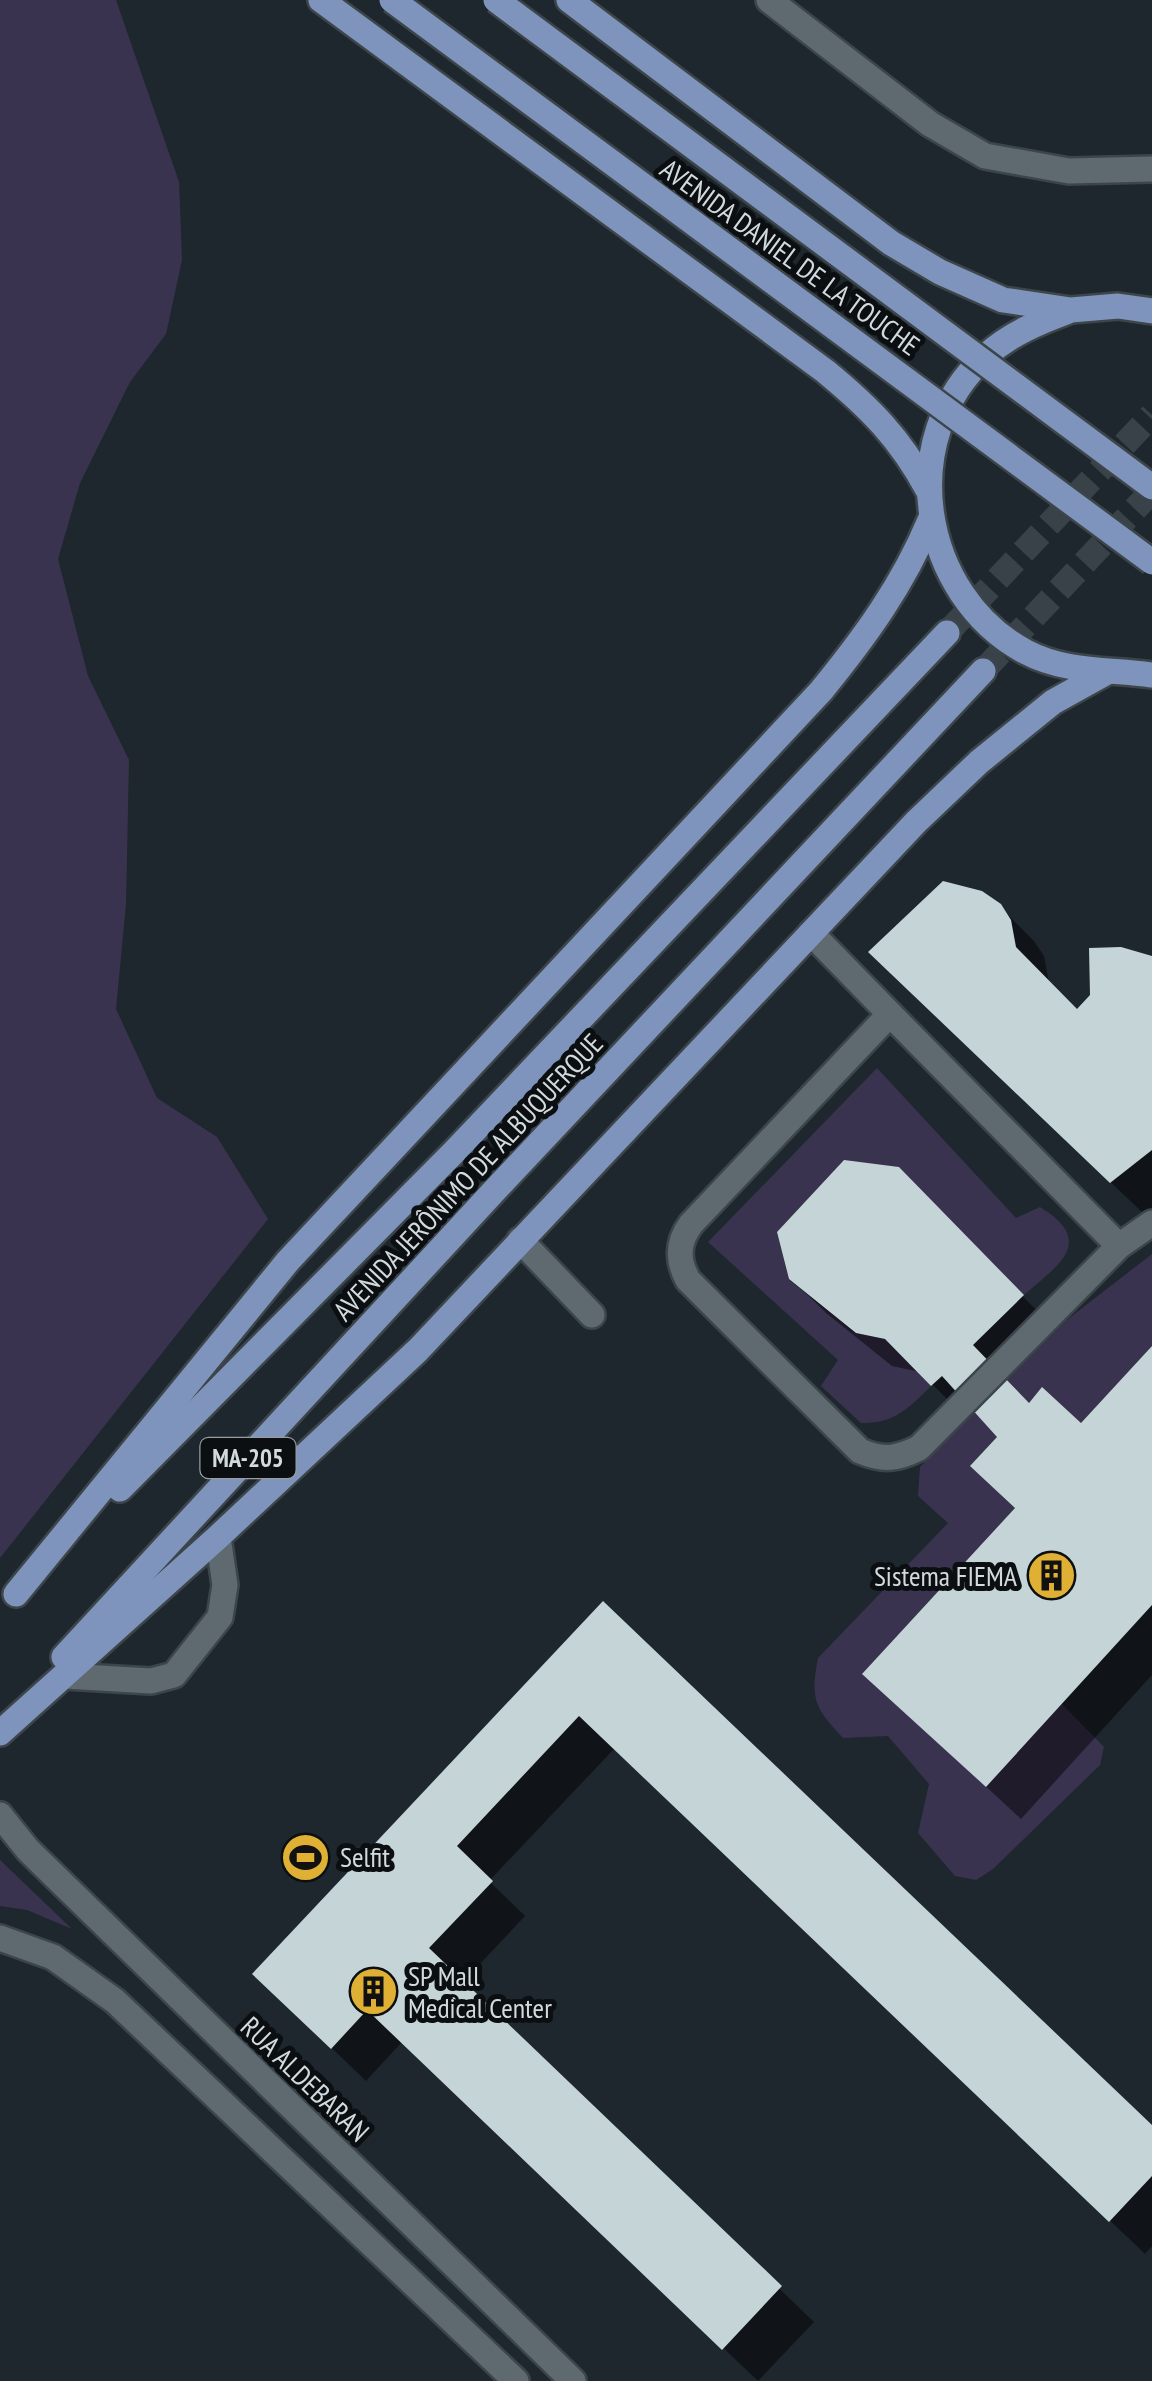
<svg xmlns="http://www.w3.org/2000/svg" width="1152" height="2381" font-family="'PT Sans Narrow',sans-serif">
  <rect width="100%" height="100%" fill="#1e272d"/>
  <g fill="#3a334f">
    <polygon points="0,0 116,0 179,182 182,260 166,334 130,382 80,483 58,559 88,676 129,760 126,904 116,1009 157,1098 217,1137 268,1219 0,1558"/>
    <path d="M877,1068L1016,1218L1040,1207C1097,1242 1058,1265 1024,1295L899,1167L843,1161L777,1232L789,1280L855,1333L885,1339L931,1386C909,1408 894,1424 861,1423L821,1386L838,1360L708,1242Z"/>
    <path d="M1152,1254V1346L1081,1423L1042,1388L971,1466L1015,1508L863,1673L1062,1704L1104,1747L1100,1765L993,1869L976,1880L955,1876L918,1833L929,1784L888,1736L843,1738C815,1708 810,1700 818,1658L948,1523L918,1496L920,1467L1068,1319Z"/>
    <polygon points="0,1860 72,1929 27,1910 0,1906"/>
  </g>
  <g fill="#0007">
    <polygon points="999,906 1034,941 1044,956 1049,983 1077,1012 1152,959 1152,1210 1145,1215 905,986"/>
    <polygon points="897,1169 1056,1330 1004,1381 1029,1406 1082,1427 1152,1349 1152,1675 1021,1819 900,1707 1017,1509 1000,1437 975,1410 966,1418 920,1372 892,1366 826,1313 791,1278"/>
    <polygon points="603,1605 1152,2129 1152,2246 1145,2254 615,1748 489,1881 525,1916 462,1983 814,2322 758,2381 402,2042 366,2081 289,2007"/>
  </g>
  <g fill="#c5d5d7">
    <polygon points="943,881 982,891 1001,904 1011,920 1016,947 1077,1009 1090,995 1089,948 1121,947 1152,956 1152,1150 1110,1183 868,952"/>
    <polygon points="844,1160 899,1167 1024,1295 973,1345 1029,1403 1042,1387 1081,1423 1152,1346 1152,1605 986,1787 862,1674 1015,1508 970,1466 997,1437 942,1376 931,1386 885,1339 856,1333 789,1279 777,1232"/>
    <polygon points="603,1601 1152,2125 1152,2176 1109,2222 579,1716 457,1846 493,1881 429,1948 782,2286 722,2350 367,2010 331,2049 252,1974"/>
  </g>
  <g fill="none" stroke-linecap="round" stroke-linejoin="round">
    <g stroke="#394248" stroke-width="25" stroke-dasharray="25 12" stroke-linecap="butt">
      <polyline points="947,633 1152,415"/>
      <polyline points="983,671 1152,491"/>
    </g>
    <defs>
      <g id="service">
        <polyline points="769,0 930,124 985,156 1069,171 1152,169"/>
        <polyline points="811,933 890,1014"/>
        <polyline points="520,1240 592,1315"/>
        <path d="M1119,1246L890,1014L691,1224C677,1243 677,1260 688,1280L860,1451C884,1461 897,1459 919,1448L1119,1246L1152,1223"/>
        <polyline points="65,1676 151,1681 174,1675 220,1617 225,1585 218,1537"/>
      </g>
      <g id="minor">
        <polyline points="0,1815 28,1850 573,2381"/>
        <polyline points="0,1938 53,1957 115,2001 516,2381"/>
      </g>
      <g id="primary">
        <path d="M321,0L825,371C870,408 900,438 928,490"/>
        <polyline points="569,0 891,243 940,272 1003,300 1071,310 1118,306 1152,311"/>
        <path d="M1066,312C1037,323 1010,334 987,355C894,437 919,595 1026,652C1066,673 1109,669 1152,675"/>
        <polyline points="120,1489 454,1152 947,633"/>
        <path d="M16,1594L288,1261L821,691C865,637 903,585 930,520"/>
        <polyline points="64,1657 495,1190 983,671"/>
        <polyline points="0,1733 218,1537 418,1350 916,822 979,762 1053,702 1107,672"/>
      </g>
    </defs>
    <use href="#service" stroke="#3c454a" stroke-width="30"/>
    <use href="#minor" stroke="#3c454a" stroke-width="30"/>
    <use href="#primary" stroke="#3c454a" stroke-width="30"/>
    <use href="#service" stroke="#5e6970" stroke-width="25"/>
    <use href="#minor" stroke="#5e6970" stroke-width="25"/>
    <use href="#primary" stroke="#7f94bd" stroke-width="25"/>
    <defs>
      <g id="primary-bridge">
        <polyline points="392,0 1152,562"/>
        <polyline points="496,0 1152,487"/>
      </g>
    </defs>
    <use href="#primary-bridge" stroke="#3c454a" stroke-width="30" stroke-linecap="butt"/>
    <use href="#primary-bridge" stroke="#7f94bd" stroke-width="25"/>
  </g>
  <defs>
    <symbol id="building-disc" viewBox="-11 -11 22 22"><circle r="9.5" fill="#dfb034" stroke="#0b0f12"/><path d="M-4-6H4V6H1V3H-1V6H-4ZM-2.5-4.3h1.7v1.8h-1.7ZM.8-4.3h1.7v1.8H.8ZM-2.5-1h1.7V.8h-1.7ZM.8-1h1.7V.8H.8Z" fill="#111"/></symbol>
    <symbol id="stadium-disc" viewBox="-11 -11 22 22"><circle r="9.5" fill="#dfb034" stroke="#0b0f12"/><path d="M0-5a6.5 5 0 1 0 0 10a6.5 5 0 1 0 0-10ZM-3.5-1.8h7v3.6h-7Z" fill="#111"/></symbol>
  </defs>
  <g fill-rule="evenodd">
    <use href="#building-disc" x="1024" y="1548" width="55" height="55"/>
    <use href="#stadium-disc" x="278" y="1830" width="55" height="55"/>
    <use href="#building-disc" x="346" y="1964" width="55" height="55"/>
  </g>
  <g text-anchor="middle" stroke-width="10" stroke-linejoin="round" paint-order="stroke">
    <rect fill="#0b0f12" stroke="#979da1" stroke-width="2.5" x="200.5" y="1438" width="95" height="40" rx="8"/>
    <g font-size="25" font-weight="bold" fill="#d3dade">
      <text x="248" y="1467">MA-205</text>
    </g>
    <g font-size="28" fill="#d3dade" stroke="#0b0f12">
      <text transform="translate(790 257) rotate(36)" y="10">AVENIDA DANIEL DE LA TOUCHE</text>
      <text transform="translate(468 1177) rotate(-47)" y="10">AVENIDA JERÔNIMO DE ALBUQUERQUE</text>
      <text transform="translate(305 2079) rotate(44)" y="10">RUA ALDEBARAN</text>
    </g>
    <g font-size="28" fill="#d3dade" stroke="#0b0f12" text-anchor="start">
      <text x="1017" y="1586" text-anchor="end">Sistema FIEMA</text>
      <text x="340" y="1867">Selfit</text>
      <text x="408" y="1986">SP Mall<tspan x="408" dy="32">Medical Center</tspan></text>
    </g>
  </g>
</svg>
